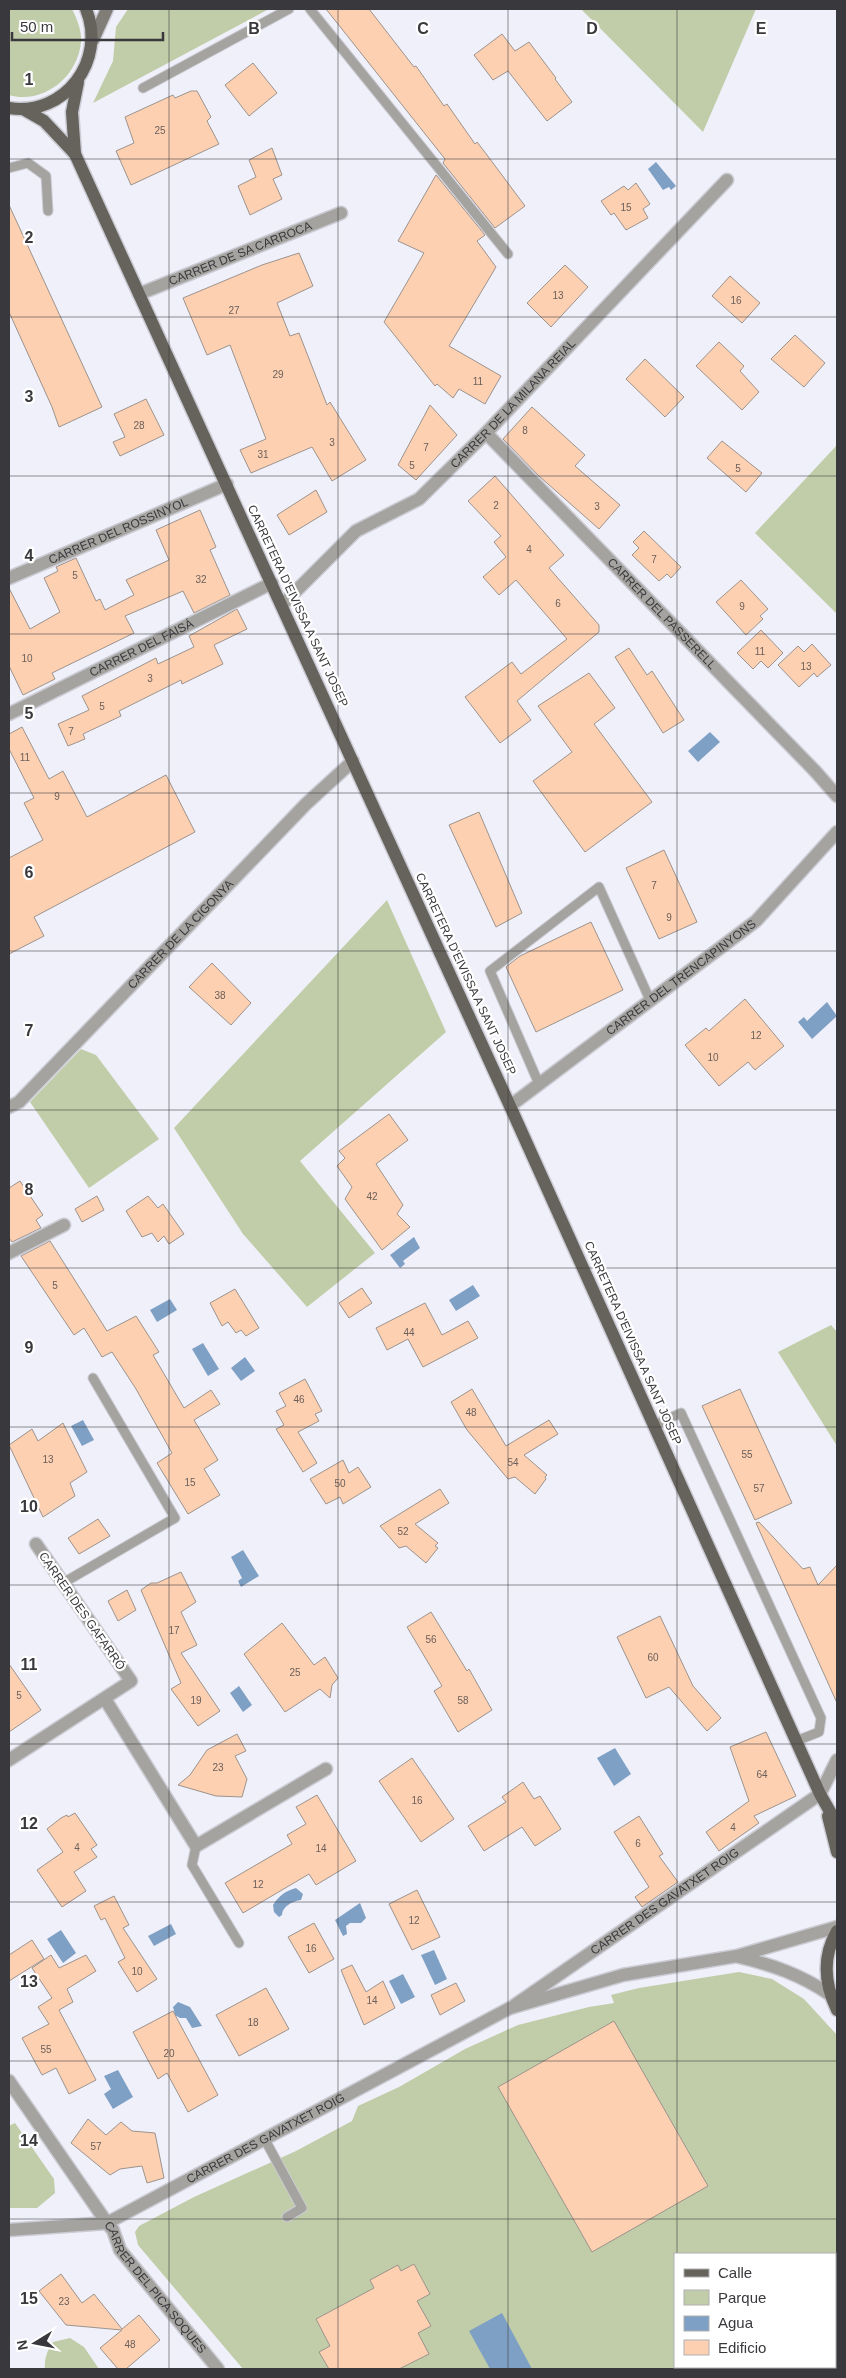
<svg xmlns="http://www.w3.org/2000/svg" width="846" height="2378" font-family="Helvetica,sans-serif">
  <rect width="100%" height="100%" fill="#f0f0fa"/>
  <g fill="#c0cda8" fill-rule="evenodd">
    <path d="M9,9H72C77,19 82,31 81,42C78,77 43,105 9,95Z"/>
    <polygon points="128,9 269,9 93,103 113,61 116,27"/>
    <polygon points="581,9 756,9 703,132"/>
    <polygon points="837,445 837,614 755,533"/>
    <polygon points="387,900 446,1032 300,1161 375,1253 307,1307 243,1234 174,1128"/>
    <polygon points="81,1049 96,1055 159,1139 89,1188 30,1102"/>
    <polygon points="831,1325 837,1332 837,1446 778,1352"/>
    <path d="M739,1972L772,1979L804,1999L837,2035V2369H243L138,2245L135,2232L139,2226L194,2197L296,2151L352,2121L358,2106L399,2087L465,2049L518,2025L589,2007L614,2003L611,1995L639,1988ZM675,2254H835V2367H675Z"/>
    <polygon points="15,2123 54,2179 55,2193 37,2208 9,2208 9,2126"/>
    <path d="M70,2338L84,2347L99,2369H45C44,2359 47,2351 53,2342Z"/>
  </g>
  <g fill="#7fa0c5">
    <polygon points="656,162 676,186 671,190 669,187 663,190 648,169"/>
    <polygon points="710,732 720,742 698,762 688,751"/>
    <polygon points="827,1002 837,1016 812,1039 798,1022 804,1017 807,1021"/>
    <polygon points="414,1237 420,1248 403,1261 405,1264 400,1268 390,1255"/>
    <polygon points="473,1285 480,1296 456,1311 449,1300"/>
    <polygon points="170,1299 177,1310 157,1322 150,1310"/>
    <polygon points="203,1343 219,1369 208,1376 192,1349"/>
    <polygon points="245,1357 255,1371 241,1381 231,1368"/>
    <polygon points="83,1420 94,1440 82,1446 71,1426"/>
    <polygon points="243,1550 259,1576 241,1587 238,1581 242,1578 231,1557"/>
    <polygon points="239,1686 252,1705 243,1712 230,1693"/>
    <polygon points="615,1748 631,1774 614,1786 597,1758"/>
    <path d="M296,1888L303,1894L301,1900C292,1901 282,1907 282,1915L279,1917L274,1912L273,1905C279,1896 285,1891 296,1888Z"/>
    <polygon points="360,1903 366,1918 361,1923 350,1923 346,1926 347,1934 343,1936 335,1920"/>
    <polygon points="171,1924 176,1934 154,1946 148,1936"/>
    <polygon points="61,1930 76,1953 63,1963 47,1939"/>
    <polygon points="434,1950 447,1979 435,1985 421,1955"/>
    <polygon points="403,1974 415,1997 401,2004 389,1981"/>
    <polygon points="178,2002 190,2007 202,2026 192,2028 186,2018 180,2018 175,2015 173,2007"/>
    <polygon points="118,2070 133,2097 113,2109 104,2094 111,2089 104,2076"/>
    <polygon points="502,2313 532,2369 490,2369 469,2331"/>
  </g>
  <g fill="#fed0b2" stroke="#9c938d">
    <polygon points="326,9 369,9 414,67 416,66 444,106 447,104 475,144 477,142 487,155 525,206 495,228 443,163 445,159"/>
    <polygon points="502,34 515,51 529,42 556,78 555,79 572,102 547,121 508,71 493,80 474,55"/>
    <polygon points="253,63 277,93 249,116 225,85"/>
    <polygon points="191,91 197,91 211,117 207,121 219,144 131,185 116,151 134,143 125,117 173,95 175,98"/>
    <polygon points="272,148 282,175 273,179 282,199 250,215 238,186 256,177 249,160"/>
    <polygon points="436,175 485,235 477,241 496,267 449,346 501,376 485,404 459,389 453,398 437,384 435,386 384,322 424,253 398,241"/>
    <polygon points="636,183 650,204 643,209 648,218 626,230 614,213 611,215 601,201 624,186 628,190"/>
    <polygon points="9,205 102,407 59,427 52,407 9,312"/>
    <polygon points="299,253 313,286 277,303 290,336 299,333 327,405 330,402 366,460 332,481 312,447 251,473 240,450 266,439 230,345 207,355 183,298 262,265"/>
    <polygon points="565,265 588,287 551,327 527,303"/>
    <polygon points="730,276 760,303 742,323 712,296"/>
    <polygon points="795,335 825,363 804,387 771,359"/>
    <polygon points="719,342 744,366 740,371 759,392 742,410 696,366"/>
    <polygon points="645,359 684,397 665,417 626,379"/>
    <polygon points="146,399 164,435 120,456 113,442 125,437 114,414"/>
    <polygon points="430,405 457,435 416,480 398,465"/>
    <polygon points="532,407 585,455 575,466 620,505 599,529 539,476 503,439"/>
    <polygon points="722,441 762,473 746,492 707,458"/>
    <polygon points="495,476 564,555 549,568 599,625 599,632 517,701 531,720 500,743 465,697 512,662 521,674 567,639 516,580 499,595 483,577 506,557 494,542 501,536 468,501"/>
    <polygon points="316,490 327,512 289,535 277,515"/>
    <polygon points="200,510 216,547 210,550 230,595 194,613 183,591 125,616 134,633 52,673 55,679 23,695 9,666 9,588 30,629 60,612 44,578 58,571 56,567 76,558 96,601 100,599 105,610 134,595 126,580 169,560 156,530"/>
    <polygon points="644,531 681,567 671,578 667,574 659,581 632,555 639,548 633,542"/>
    <polygon points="741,580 768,609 760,616 763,619 746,635 716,602"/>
    <polygon points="237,609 247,629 214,645 223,664 182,684 181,680 119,711 121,716 83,734 85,739 68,746 58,724 89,710 82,696 156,658 158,664 194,647 189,636"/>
    <polygon points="761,630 783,653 768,668 761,661 753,669 737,653"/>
    <polygon points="812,644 831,665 817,677 814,673 799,687 778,665 798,646 804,652"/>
    <polygon points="629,648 647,675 652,671 684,720 663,733 615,657"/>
    <polygon points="589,673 615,708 594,724 652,802 585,852 533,781 572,752 538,706"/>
    <polygon points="22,727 49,779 63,771 87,817 166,775 195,832 34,917 44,936 9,954 9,858 43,840 24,803 34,798 9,749 9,734"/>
    <polygon points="479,812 522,913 496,927 449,825"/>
    <polygon points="664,850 697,922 659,939 626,868"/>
    <polygon points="591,922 623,990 536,1032 506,967 520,956"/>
    <polygon points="212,963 251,1003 231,1025 189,987"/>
    <polygon points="745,999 784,1046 755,1070 748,1062 719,1086 685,1045 706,1028 709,1031"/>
    <polygon points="389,1114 408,1140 376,1164 403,1205 397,1214 410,1227 382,1250 345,1199 352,1187 337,1166 345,1158 339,1151"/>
    <polygon points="20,1181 43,1215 36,1220 41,1228 12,1242 9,1238 9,1188"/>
    <polygon points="97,1196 104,1210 82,1222 75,1209"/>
    <polygon points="148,1196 158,1208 163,1204 184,1234 169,1244 164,1236 158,1242 152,1233 142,1237 126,1211"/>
    <polygon points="50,1241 107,1331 136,1316 159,1352 153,1355 184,1408 211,1390 220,1404 194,1420 218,1460 204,1469 220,1495 188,1514 157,1463 172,1453 136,1389 112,1352 102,1357 84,1328 74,1335 21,1256"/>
    <polygon points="362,1288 372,1303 349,1318 339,1303"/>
    <polygon points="235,1289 259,1328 246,1336 241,1330 236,1333 228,1322 222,1326 210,1303"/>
    <polygon points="425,1303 442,1335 468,1321 478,1338 423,1367 408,1339 387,1350 376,1328"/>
    <polygon points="305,1379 322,1411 315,1414 319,1421 298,1432 317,1463 303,1472 276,1429 284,1425 276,1411 286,1406 279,1393"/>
    <polygon points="472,1389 506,1446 549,1420 558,1434 524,1455 547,1475 545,1477 546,1479 535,1494 515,1477 508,1479 467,1430 451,1402"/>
    <polygon points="740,1389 792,1503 755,1520 702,1406"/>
    <polygon points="63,1423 87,1472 70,1483 75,1496 43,1517 9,1445 32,1429 38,1441"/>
    <polygon points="343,1460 349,1473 358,1467 371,1487 343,1504 340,1497 326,1504 310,1479"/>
    <polygon points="440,1489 449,1503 415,1524 438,1543 435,1546 438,1548 426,1563 406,1546 399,1548 380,1526"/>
    <polygon points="98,1519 110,1536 79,1554 68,1538"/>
    <polygon points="759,1522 803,1569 810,1567 818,1585 837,1565 837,1703 756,1523"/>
    <polygon points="181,1572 196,1602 181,1612 197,1645 181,1653 220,1711 198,1726 171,1689 181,1683 141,1590 151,1583 157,1583"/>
    <polygon points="127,1590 136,1610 118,1621 108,1601"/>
    <polygon points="431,1612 467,1671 469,1669 492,1710 458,1732 434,1691 442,1686 407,1627"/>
    <polygon points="660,1616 693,1686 721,1718 707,1731 669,1687 646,1698 617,1637"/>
    <polygon points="282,1623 314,1665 325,1657 338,1678 332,1685 330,1698 320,1689 285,1712 244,1654"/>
    <polygon points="9,1664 41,1710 9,1732"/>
    <polygon points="766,1732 796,1796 754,1816 759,1823 719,1851 706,1832 749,1801 730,1747"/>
    <polygon points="237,1734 246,1751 235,1756 247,1779 242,1797 216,1796 178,1785 190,1775 207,1750"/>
    <polygon points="412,1758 454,1819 421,1842 379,1781"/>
    <polygon points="523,1782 534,1799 540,1796 561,1829 535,1846 522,1827 484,1851 468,1826 506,1802 502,1797"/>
    <polygon points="317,1795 356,1861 316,1885 309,1874 243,1913 225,1883 292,1844 287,1835 306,1824 296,1807"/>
    <polygon points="75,1813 97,1845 91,1849 97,1857 74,1872 86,1891 62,1907 37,1870 63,1852 47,1829 61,1818 67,1815 68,1817"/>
    <polygon points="639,1816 663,1854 659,1856 678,1882 642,1907 635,1897 649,1887 614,1832"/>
    <polygon points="417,1890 440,1937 412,1950 389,1904"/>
    <polygon points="114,1896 129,1925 123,1928 157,1979 137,1992 118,1962 125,1958 105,1918 101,1920 94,1906"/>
    <polygon points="314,1923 334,1959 309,1973 288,1937"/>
    <polygon points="32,1940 44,1959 9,1981 9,1955"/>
    <polygon points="51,1955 59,1968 86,1955 96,1971 67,1989 73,2002 59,2010 96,2080 69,2094 56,2068 42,2075 22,2038 49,2024 38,2007 52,1998 32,1968"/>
    <polygon points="352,1965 366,1992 383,1981 395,2008 364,2025 341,1970"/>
    <polygon points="456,1983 465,2001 440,2015 431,1995"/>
    <polygon points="266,1988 289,2029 239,2056 216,2015"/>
    <polygon points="173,2011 218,2095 188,2112 167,2073 158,2079 133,2032"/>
    <polygon points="614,2021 708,2186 592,2252 498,2087"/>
    <polygon points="88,2119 106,2135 121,2122 132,2131 155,2133 164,2178 147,2183 142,2166 120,2169 110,2175 71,2143"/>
    <polygon points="414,2264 430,2294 417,2301 431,2326 418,2333 429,2354 399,2369 329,2369 319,2352 330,2346 316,2319 374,2288 370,2280 398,2265 401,2271"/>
    <polygon points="61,2274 82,2303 94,2294 122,2329 139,2315 160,2340 126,2369 118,2369 100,2348 122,2330 66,2325 39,2291"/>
  </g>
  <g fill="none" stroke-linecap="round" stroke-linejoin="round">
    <defs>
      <g id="service">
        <polyline points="310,9 508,254"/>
        <polyline points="143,88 289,9"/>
        <polyline points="9,168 28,163 46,176 48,211"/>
        <polyline points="539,1084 490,971 599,887 650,1000"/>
        <polyline points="654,1425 681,1413 821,1718 819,1732 796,1741"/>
        <polyline points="63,1583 175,1518 93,1378"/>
        <polyline points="196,1846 192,1865 239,1943"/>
        <polyline points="264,2138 302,2208 287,2217"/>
      </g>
      <g id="minor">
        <path id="s1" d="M139,294L341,213"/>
        <path id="s2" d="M486,433L815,771L837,796"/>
        <path id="s3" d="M9,578L227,484"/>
        <path id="s4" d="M282,605L356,531L419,499L486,433L727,180"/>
        <path id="s5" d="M9,714L272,583"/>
        <path id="s6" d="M510,1106L756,921L837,832"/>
        <path id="s7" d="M9,1107L19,1102L306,804L353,761"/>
        <polyline points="9,1253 64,1225"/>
        <polyline points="105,1699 196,1846 326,1769"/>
        <polyline points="9,1760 131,1681 36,1544"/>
        <path id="s8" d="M515,2005L820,1794L837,1760"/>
        <path id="s9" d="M107,2223L113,2230L120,2250L218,2369"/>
      </g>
      <g id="tertiary">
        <path d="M739,1957C773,1965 801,1975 829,1994"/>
        <polyline points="9,2081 107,2223"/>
        <path id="s10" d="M9,2230L107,2223L510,2008L623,1975L737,1956L837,1927"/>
      </g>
      <polyline id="secondary" points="93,40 107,9"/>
      <g id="primary">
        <path d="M9,108C65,117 107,60 86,9"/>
        <polyline points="23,109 44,121 75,154 510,1106 820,1794 837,1824"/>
        <polyline points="75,154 72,112 78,82"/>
        <polyline points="828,1816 837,1852"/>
        <path d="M837,1931C822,1957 824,1983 837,2010"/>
      </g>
    </defs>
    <use href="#service" stroke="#cbcbd4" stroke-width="11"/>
    <use href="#minor" stroke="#cbcbd4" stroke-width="15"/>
    <use href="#tertiary" stroke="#cbcbd4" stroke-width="15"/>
    <use href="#secondary" stroke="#cbcbd4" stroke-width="15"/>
    <use href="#primary" stroke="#cbcbd4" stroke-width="15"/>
    <use href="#service" stroke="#a5a39f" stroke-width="9"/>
    <use href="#minor" stroke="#a5a39f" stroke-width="12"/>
    <use href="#tertiary" stroke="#a5a39f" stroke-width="12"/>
    <use href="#secondary" stroke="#807d77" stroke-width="12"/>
    <use href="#primary" stroke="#66625c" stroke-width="12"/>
  </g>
  <path fill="none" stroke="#39393d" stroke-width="1" stroke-opacity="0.55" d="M169,9V2369M338,9V2369M508,9V2369M677,9V2254M9,159H837M9,317H837M9,476H837M9,634H837M9,793H837M9,951H837M9,1110H837M9,1268H837M9,1427H837M9,1585H837M9,1744H837M9,1902H837M9,2061H837M9,2219H837M677,2367V2369"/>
  <g text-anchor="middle" stroke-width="4.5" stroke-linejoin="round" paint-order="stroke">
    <g font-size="10" fill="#6a5f5a">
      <text x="160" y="134">25</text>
      <text x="626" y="211">15</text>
      <text x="558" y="299">13</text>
      <text x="736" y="304">16</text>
      <text x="234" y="314">27</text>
      <text x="278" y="378">29</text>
      <text x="478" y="385">11</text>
      <text x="139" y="429">28</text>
      <text x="525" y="434">8</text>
      <text x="332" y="446">3</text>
      <text x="426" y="451">7</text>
      <text x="263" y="458">31</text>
      <text x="412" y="469">5</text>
      <text x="738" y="472">5</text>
      <text x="496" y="509">2</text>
      <text x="597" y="510">3</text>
      <text x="529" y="553">4</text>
      <text x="654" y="563">7</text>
      <text x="75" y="579">5</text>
      <text x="201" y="583">32</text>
      <text x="558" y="607">6</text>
      <text x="742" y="610">9</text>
      <text x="760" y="655">11</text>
      <text x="27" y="662">10</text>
      <text x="806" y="670">13</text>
      <text x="150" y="682">3</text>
      <text x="102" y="710">5</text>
      <text x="71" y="735">7</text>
      <text x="25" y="761">11</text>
      <text x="57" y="800">9</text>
      <text x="654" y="889">7</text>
      <text x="669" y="921">9</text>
      <text x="220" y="999">38</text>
      <text x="756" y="1039">12</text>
      <text x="713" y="1061">10</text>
      <text x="372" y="1200">42</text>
      <text x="55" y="1289">5</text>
      <text x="409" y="1336">44</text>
      <text x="299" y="1403">46</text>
      <text x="471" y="1416">48</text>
      <text x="747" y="1458">55</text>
      <text x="48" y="1463">13</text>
      <text x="513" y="1466">54</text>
      <text x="190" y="1486">15</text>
      <text x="340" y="1487">50</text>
      <text x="759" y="1492">57</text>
      <text x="403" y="1535">52</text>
      <text x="174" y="1634">17</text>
      <text x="431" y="1643">56</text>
      <text x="653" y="1661">60</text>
      <text x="295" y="1676">25</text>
      <text x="19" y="1699">5</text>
      <text x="196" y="1704">19</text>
      <text x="463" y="1704">58</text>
      <text x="218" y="1771">23</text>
      <text x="762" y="1778">64</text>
      <text x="417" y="1804">16</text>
      <text x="733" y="1831">4</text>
      <text x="638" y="1847">6</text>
      <text x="77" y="1851">4</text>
      <text x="321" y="1852">14</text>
      <text x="258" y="1888">12</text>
      <text x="414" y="1924">12</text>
      <text x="311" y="1952">16</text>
      <text x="137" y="1975">10</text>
      <text x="372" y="2004">14</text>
      <text x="253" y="2026">18</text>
      <text x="46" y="2053">55</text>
      <text x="169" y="2057">20</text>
      <text x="96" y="2150">57</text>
      <text x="64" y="2305">23</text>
      <text x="130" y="2348">48</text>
    </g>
    <g font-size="12" fill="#39393d" stroke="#fff">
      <text dy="4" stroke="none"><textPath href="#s1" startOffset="109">CARRER DE SA CARROCA</textPath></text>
      <text dy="4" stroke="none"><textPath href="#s4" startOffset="309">CARRER DE LA MILANA REIAL</textPath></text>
      <text dy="4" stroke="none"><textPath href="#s3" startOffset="119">CARRER DEL ROSSINYOL</textPath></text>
      <text transform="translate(298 606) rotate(65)" y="4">CARRETERA D'EIVISSA A SANT JOSEP</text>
      <text dy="4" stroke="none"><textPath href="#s2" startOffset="252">CARRER DEL PASSERELL</textPath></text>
      <text dy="4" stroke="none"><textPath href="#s5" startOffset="148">CARRER DEL FAISÁ</textPath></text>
      <text dy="4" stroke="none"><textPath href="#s7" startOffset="244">CARRER DE LA CIGONYA</textPath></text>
      <text transform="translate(466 974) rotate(65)" y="4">CARRETERA D'EIVISSA A SANT JOSEP</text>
      <text dy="4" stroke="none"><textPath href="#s6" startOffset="214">CARRER DEL TRENCAPINYONS</textPath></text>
      <text transform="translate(633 1343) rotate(66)" y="4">CARRETERA D'EIVISSA A SANT JOSEP</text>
      <text transform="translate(82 1611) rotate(55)" y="4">CARRER DES GAFARRÓ</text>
      <text dy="4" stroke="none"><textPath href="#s8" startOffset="182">CARRER DES GAVATXET ROIG</textPath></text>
      <text dy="4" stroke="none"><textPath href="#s10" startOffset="278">CARRER DES GAVATXET ROIG</textPath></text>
      <text dy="4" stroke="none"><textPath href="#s9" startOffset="81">CARRER DEL PICA SOQUES</textPath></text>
    </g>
  </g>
  <g font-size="16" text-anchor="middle" font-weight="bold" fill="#39393d" stroke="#fff" stroke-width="4.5" stroke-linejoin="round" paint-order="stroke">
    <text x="254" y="34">B</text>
    <text x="423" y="34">C</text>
    <text x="592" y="34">D</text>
    <text x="761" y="34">E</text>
    <text x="29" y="85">1</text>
    <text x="29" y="243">2</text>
    <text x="29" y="402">3</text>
    <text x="29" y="561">4</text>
    <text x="29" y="719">5</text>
    <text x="29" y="878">6</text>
    <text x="29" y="1036">7</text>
    <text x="29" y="1195">8</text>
    <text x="29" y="1353">9</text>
    <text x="29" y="1512">10</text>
    <text x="29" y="1670">11</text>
    <text x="29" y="1829">12</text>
    <text x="29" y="1987">13</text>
    <text x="29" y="2146">14</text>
    <text x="29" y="2304">15</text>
  </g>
  <rect width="846" height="2378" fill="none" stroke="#39393d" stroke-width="20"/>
  <rect x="674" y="2253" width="162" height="115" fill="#ffffff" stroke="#b0b0b1"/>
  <rect x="684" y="2269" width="25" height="8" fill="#66625c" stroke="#b0b0b1"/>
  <text x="718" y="2278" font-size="15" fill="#39393d">Calle</text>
  <rect x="684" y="2290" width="25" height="15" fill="#c0cda8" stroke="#b0b0b1"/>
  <text x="718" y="2303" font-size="15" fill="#39393d">Parque</text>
  <rect x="684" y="2316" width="25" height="15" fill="#7fa0c5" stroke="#b0b0b1"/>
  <text x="718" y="2328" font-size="15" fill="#39393d">Agua</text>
  <rect x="684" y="2340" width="25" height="15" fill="#fed0b2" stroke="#b0b0b1"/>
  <text x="718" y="2353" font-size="15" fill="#39393d">Edificio</text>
  <g transform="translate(35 2343) rotate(260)" stroke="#ffffff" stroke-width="4" paint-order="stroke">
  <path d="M0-4L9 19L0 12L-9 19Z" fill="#39393d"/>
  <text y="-8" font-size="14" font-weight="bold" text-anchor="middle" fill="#39393d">N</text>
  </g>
  <path d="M12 32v8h151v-8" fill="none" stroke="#39393d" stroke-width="2.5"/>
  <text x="20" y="32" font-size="15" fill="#39393d" stroke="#ffffff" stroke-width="4" paint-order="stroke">50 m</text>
</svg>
